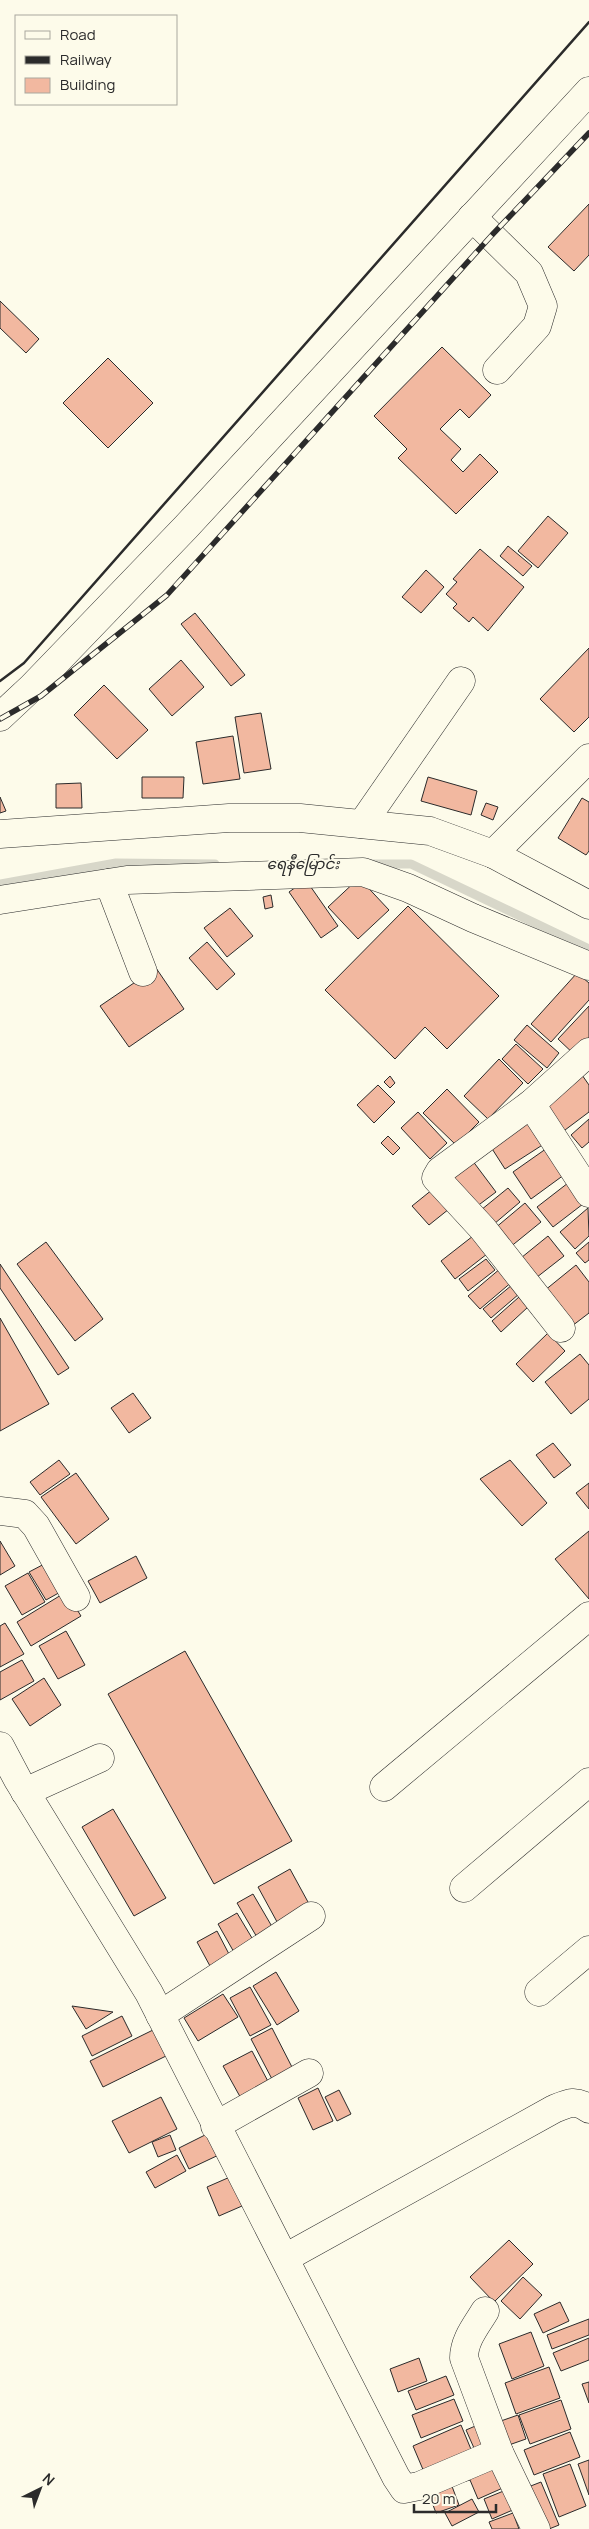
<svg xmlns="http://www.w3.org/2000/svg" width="589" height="2529" font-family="Manrope,'Noto Sans Myanmar',sans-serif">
  <rect width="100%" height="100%" fill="#fdfbea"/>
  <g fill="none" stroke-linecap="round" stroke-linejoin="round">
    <g stroke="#d8d7c9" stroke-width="9">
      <polyline points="371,864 411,864 589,949"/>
      <polyline points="0,884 116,863 215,864"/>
    </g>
  </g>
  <g fill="#f2b8a0" stroke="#2b2b2b">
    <polygon points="589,204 589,255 574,271 548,247"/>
    <polygon points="0,301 39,339 26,353 0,328"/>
    <polygon points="442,347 491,395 469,418 460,409 440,429 461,449 451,460 463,472 480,454 498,472 456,514 398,458 407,449 374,416"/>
    <polygon points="108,358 153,403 108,448 63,403"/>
    <polygon points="548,516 568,533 538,568 518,551"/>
    <polygon points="508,546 532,566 523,576 500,556"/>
    <polygon points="480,549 524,587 488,631 473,617 469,622 453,608 457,604 446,594 457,582 453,579"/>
    <polygon points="426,570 444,587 421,613 402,597"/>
    <polygon points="195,613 245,675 231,686 181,624"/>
    <polygon points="589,648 589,717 574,732 540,699"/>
    <polygon points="181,660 204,687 172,716 149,689"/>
    <polygon points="104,685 148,730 117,759 74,715"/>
    <polygon points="261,713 271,769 244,773 235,717"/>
    <polygon points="233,736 240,779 203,784 196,742"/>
    <polygon points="142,777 184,777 183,798 142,798"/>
    <polygon points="428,777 477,791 471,815 421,801"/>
    <polygon points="81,783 82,808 56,808 56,784"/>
    <polygon points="0,797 6,811 0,813"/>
    <polygon points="582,798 589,802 589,851 586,855 558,838"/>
    <polygon points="486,803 498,807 493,820 481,815"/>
    <polygon points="359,878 389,910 358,939 328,907"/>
    <polygon points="306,880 338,926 321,938 289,892"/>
    <polygon points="271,895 273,907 265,909 263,897"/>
    <polygon points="408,906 499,996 447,1049 425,1027 395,1059 325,990"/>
    <polygon points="230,908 253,936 227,957 204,928"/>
    <polygon points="207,942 235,974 217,990 189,958"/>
    <polygon points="156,968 184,1009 129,1047 100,1006"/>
    <polygon points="577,973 589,983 589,1000 551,1042 531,1024"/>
    <polygon points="589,1006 589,1044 577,1057 558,1039"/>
    <polygon points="527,1025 559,1053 547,1068 514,1040"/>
    <polygon points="516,1044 543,1069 528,1084 502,1059"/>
    <polygon points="499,1059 523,1083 488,1119 464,1096"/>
    <polygon points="582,1075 589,1085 589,1112 561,1133 541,1105"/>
    <polygon points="390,1076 395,1083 390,1088 384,1082"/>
    <polygon points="378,1085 395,1102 374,1123 357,1105"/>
    <polygon points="447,1089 479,1122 456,1145 423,1113"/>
    <polygon points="418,1112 447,1143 430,1159 401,1128"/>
    <polygon points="528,1119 544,1144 505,1169 489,1144"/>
    <polygon points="589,1119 589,1142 582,1148 571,1135"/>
    <polygon points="388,1136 400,1148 393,1155 381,1143"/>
    <polygon points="550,1146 568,1172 531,1199 513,1172"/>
    <polygon points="472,1160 496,1192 476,1207 451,1175"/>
    <polygon points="568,1183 583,1204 553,1227 537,1207"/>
    <polygon points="438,1185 454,1205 429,1225 412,1206"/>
    <polygon points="508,1188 520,1202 494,1224 481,1210"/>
    <polygon points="525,1203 541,1222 509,1248 494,1229"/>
    <polygon points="588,1208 589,1236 575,1249 560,1232"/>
    <polygon points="473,1236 487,1254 455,1279 441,1261"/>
    <polygon points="548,1236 564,1256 532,1281 516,1262"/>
    <polygon points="46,1242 103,1319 75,1341 17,1264"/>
    <polygon points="589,1242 589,1260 585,1263 576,1253"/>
    <polygon points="486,1259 495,1270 468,1291 459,1279"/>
    <polygon points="0,1264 69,1368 58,1375 0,1288"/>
    <polygon points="576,1265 589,1282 589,1313 572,1326 544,1291"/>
    <polygon points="501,1268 513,1281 480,1309 468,1296"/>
    <polygon points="512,1285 519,1294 491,1318 483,1309"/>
    <polygon points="519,1297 528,1307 501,1332 492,1321"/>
    <polygon points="0,1318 49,1404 0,1431"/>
    <polygon points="548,1333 565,1351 533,1382 516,1364"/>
    <polygon points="580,1354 589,1365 589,1399 571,1414 545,1382"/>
    <polygon points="133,1393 151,1418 129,1433 111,1408"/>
    <polygon points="553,1443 571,1465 554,1478 536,1455"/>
    <polygon points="59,1460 70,1474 40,1495 30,1482"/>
    <polygon points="510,1460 547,1503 522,1526 480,1479"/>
    <polygon points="76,1473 109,1519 76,1544 41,1497"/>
    <polygon points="589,1483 589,1509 576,1493"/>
    <polygon points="589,1531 589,1599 555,1559"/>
    <polygon points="0,1541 15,1566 0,1575"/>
    <polygon points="136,1556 147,1578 100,1603 88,1581"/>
    <polygon points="48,1562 64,1590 46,1600 29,1572"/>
    <polygon points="28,1573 45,1602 22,1615 5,1586"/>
    <polygon points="66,1592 81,1616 31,1646 17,1622"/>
    <polygon points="5,1623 24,1654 0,1667 0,1626"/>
    <polygon points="66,1631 85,1665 58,1679 39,1646"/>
    <polygon points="185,1651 292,1841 214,1884 108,1694"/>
    <polygon points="22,1660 34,1681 0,1700 0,1672"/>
    <polygon points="44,1678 61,1705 30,1726 12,1699"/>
    <polygon points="113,1809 166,1898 134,1916 82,1827"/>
    <polygon points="290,1869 314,1913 282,1931 258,1887"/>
    <polygon points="253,1894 274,1930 258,1939 237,1903"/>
    <polygon points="237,1913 255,1943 235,1954 218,1924"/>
    <polygon points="217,1931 230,1956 210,1966 197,1942"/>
    <polygon points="276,1972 299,2011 277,2025 253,1986"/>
    <polygon points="250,1987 271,2025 250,2036 230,1998"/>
    <polygon points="223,1994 238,2017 198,2041 184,2018"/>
    <polygon points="72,2006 113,2012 86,2029"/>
    <polygon points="122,2016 132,2036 92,2056 82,2036"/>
    <polygon points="272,2028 294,2071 273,2081 251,2039"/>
    <polygon points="153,2030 166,2056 103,2087 90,2061"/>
    <polygon points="252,2051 271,2087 243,2102 223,2066"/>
    <polygon points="318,2088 333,2121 313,2130 298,2098"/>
    <polygon points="339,2090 351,2114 337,2121 325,2097"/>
    <polygon points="161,2097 177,2129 129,2153 112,2121"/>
    <polygon points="215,2130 225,2152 189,2169 179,2148"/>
    <polygon points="170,2135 176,2150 158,2157 152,2142"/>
    <polygon points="177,2155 186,2171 155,2188 146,2172"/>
    <polygon points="230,2177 242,2206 219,2216 207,2187"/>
    <polygon points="509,2240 533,2264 494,2302 470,2277"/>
    <polygon points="523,2277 542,2295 520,2319 501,2301"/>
    <polygon points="560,2302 569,2321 543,2333 534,2314"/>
    <polygon points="589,2319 589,2335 552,2349 547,2335"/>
    <polygon points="531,2332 544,2366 512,2379 499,2344"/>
    <polygon points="589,2338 589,2360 561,2371 553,2353"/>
    <polygon points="419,2358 427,2381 398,2392 390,2369"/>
    <polygon points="549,2367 560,2398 516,2414 505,2383"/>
    <polygon points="446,2376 454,2395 416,2410 408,2391"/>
    <polygon points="589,2382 589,2403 582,2384"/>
    <polygon points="454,2399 463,2421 421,2438 412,2415"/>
    <polygon points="561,2400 571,2429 530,2444 519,2415"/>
    <polygon points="518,2415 526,2439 506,2446 498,2422"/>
    <polygon points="480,2424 492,2451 478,2457 466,2430"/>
    <polygon points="461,2425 475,2459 427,2479 413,2446"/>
    <polygon points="570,2432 580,2457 534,2475 524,2450"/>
    <polygon points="492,2455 505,2487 478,2499 470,2480 466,2481 461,2468"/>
    <polygon points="589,2460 589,2495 578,2464"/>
    <polygon points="570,2464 586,2506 559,2517 543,2474"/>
    <polygon points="450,2481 459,2505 436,2513 427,2489"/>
    <polygon points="541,2482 559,2525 549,2529 523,2489"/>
    <polygon points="506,2490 515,2509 492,2519 484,2499"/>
    <polygon points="472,2499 479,2512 452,2526 445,2513"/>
    <polygon points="513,2513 519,2529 492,2529 489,2522"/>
  </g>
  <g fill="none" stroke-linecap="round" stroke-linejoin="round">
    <defs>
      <g id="minor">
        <polyline points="472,217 529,273 543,306 537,326 497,370"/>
        <polyline points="0,717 32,687 186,527 589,91"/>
        <polyline points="362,824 461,681"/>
        <polyline points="0,834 229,818 300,818 430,831 493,854 589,905"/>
        <polyline points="493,854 589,758"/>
        <polyline points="109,883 143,972"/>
        <polyline points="0,900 127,880 363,872 408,888 473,918 589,966"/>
        <polyline points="531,1104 589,1193"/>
        <polyline points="561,1328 483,1229 436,1178 440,1171 531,1104 589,1052"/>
        <polyline points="0,1511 25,1514 36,1526 76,1597"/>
        <polyline points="0,1746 18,1780 149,1993 396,2477 404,2489 419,2486 499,2452 536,2529"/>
        <polyline points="384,1787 589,1616"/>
        <polyline points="25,1792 100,1758"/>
        <polyline points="464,1888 589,1782"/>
        <polyline points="539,1992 589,1950"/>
        <polyline points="160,2015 311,1916"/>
        <polyline points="215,2126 309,2073"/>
        <path d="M285,2258L554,2109C568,2103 576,2099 589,2109"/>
        <path d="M485,2311C476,2326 464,2340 464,2358L499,2452"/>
      </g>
    </defs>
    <use href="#minor" stroke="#2b2b2b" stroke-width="29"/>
    <use href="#minor" stroke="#fdfbea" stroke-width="28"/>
    <defs>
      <polyline id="rail" points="0,719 41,696 167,595 492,235 589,133"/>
    </defs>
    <use href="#rail" stroke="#2b2b2b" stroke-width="5.5"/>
    <use href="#rail" stroke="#fdfbea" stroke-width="4" stroke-dasharray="11" stroke-linecap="butt"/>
    <polyline stroke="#2b2b2b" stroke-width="2.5" points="0,681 24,663 589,22"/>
  </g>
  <g text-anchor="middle" stroke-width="4" stroke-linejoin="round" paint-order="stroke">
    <g font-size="15" font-style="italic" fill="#2b2b2b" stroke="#fdfbea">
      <text x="303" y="869">ရေနီမြောင်း</text>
    </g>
  </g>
  <rect x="15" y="15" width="162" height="90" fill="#fdfbea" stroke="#a9a89e"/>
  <rect x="25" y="31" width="25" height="8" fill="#fdfbea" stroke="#a9a89e"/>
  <text x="60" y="40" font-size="15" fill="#2b2b2b">Road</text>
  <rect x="25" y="56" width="25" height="8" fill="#2b2b2b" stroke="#a9a89e"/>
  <text x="60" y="65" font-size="15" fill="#2b2b2b">Railway</text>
  <rect x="25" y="78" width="25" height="15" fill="#f2b8a0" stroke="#a9a89e"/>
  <text x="60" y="90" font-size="15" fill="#2b2b2b">Building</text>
  <g transform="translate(40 2489) rotate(42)" stroke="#fdfbea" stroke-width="4" paint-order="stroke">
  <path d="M0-4L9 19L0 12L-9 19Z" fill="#2b2b2b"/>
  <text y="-8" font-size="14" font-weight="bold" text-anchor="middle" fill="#2b2b2b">N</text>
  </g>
  <path d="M414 2504v8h82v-8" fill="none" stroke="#2b2b2b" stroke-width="2.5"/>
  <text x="422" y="2504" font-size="15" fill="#2b2b2b" stroke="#fdfbea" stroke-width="4" paint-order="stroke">20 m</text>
</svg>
